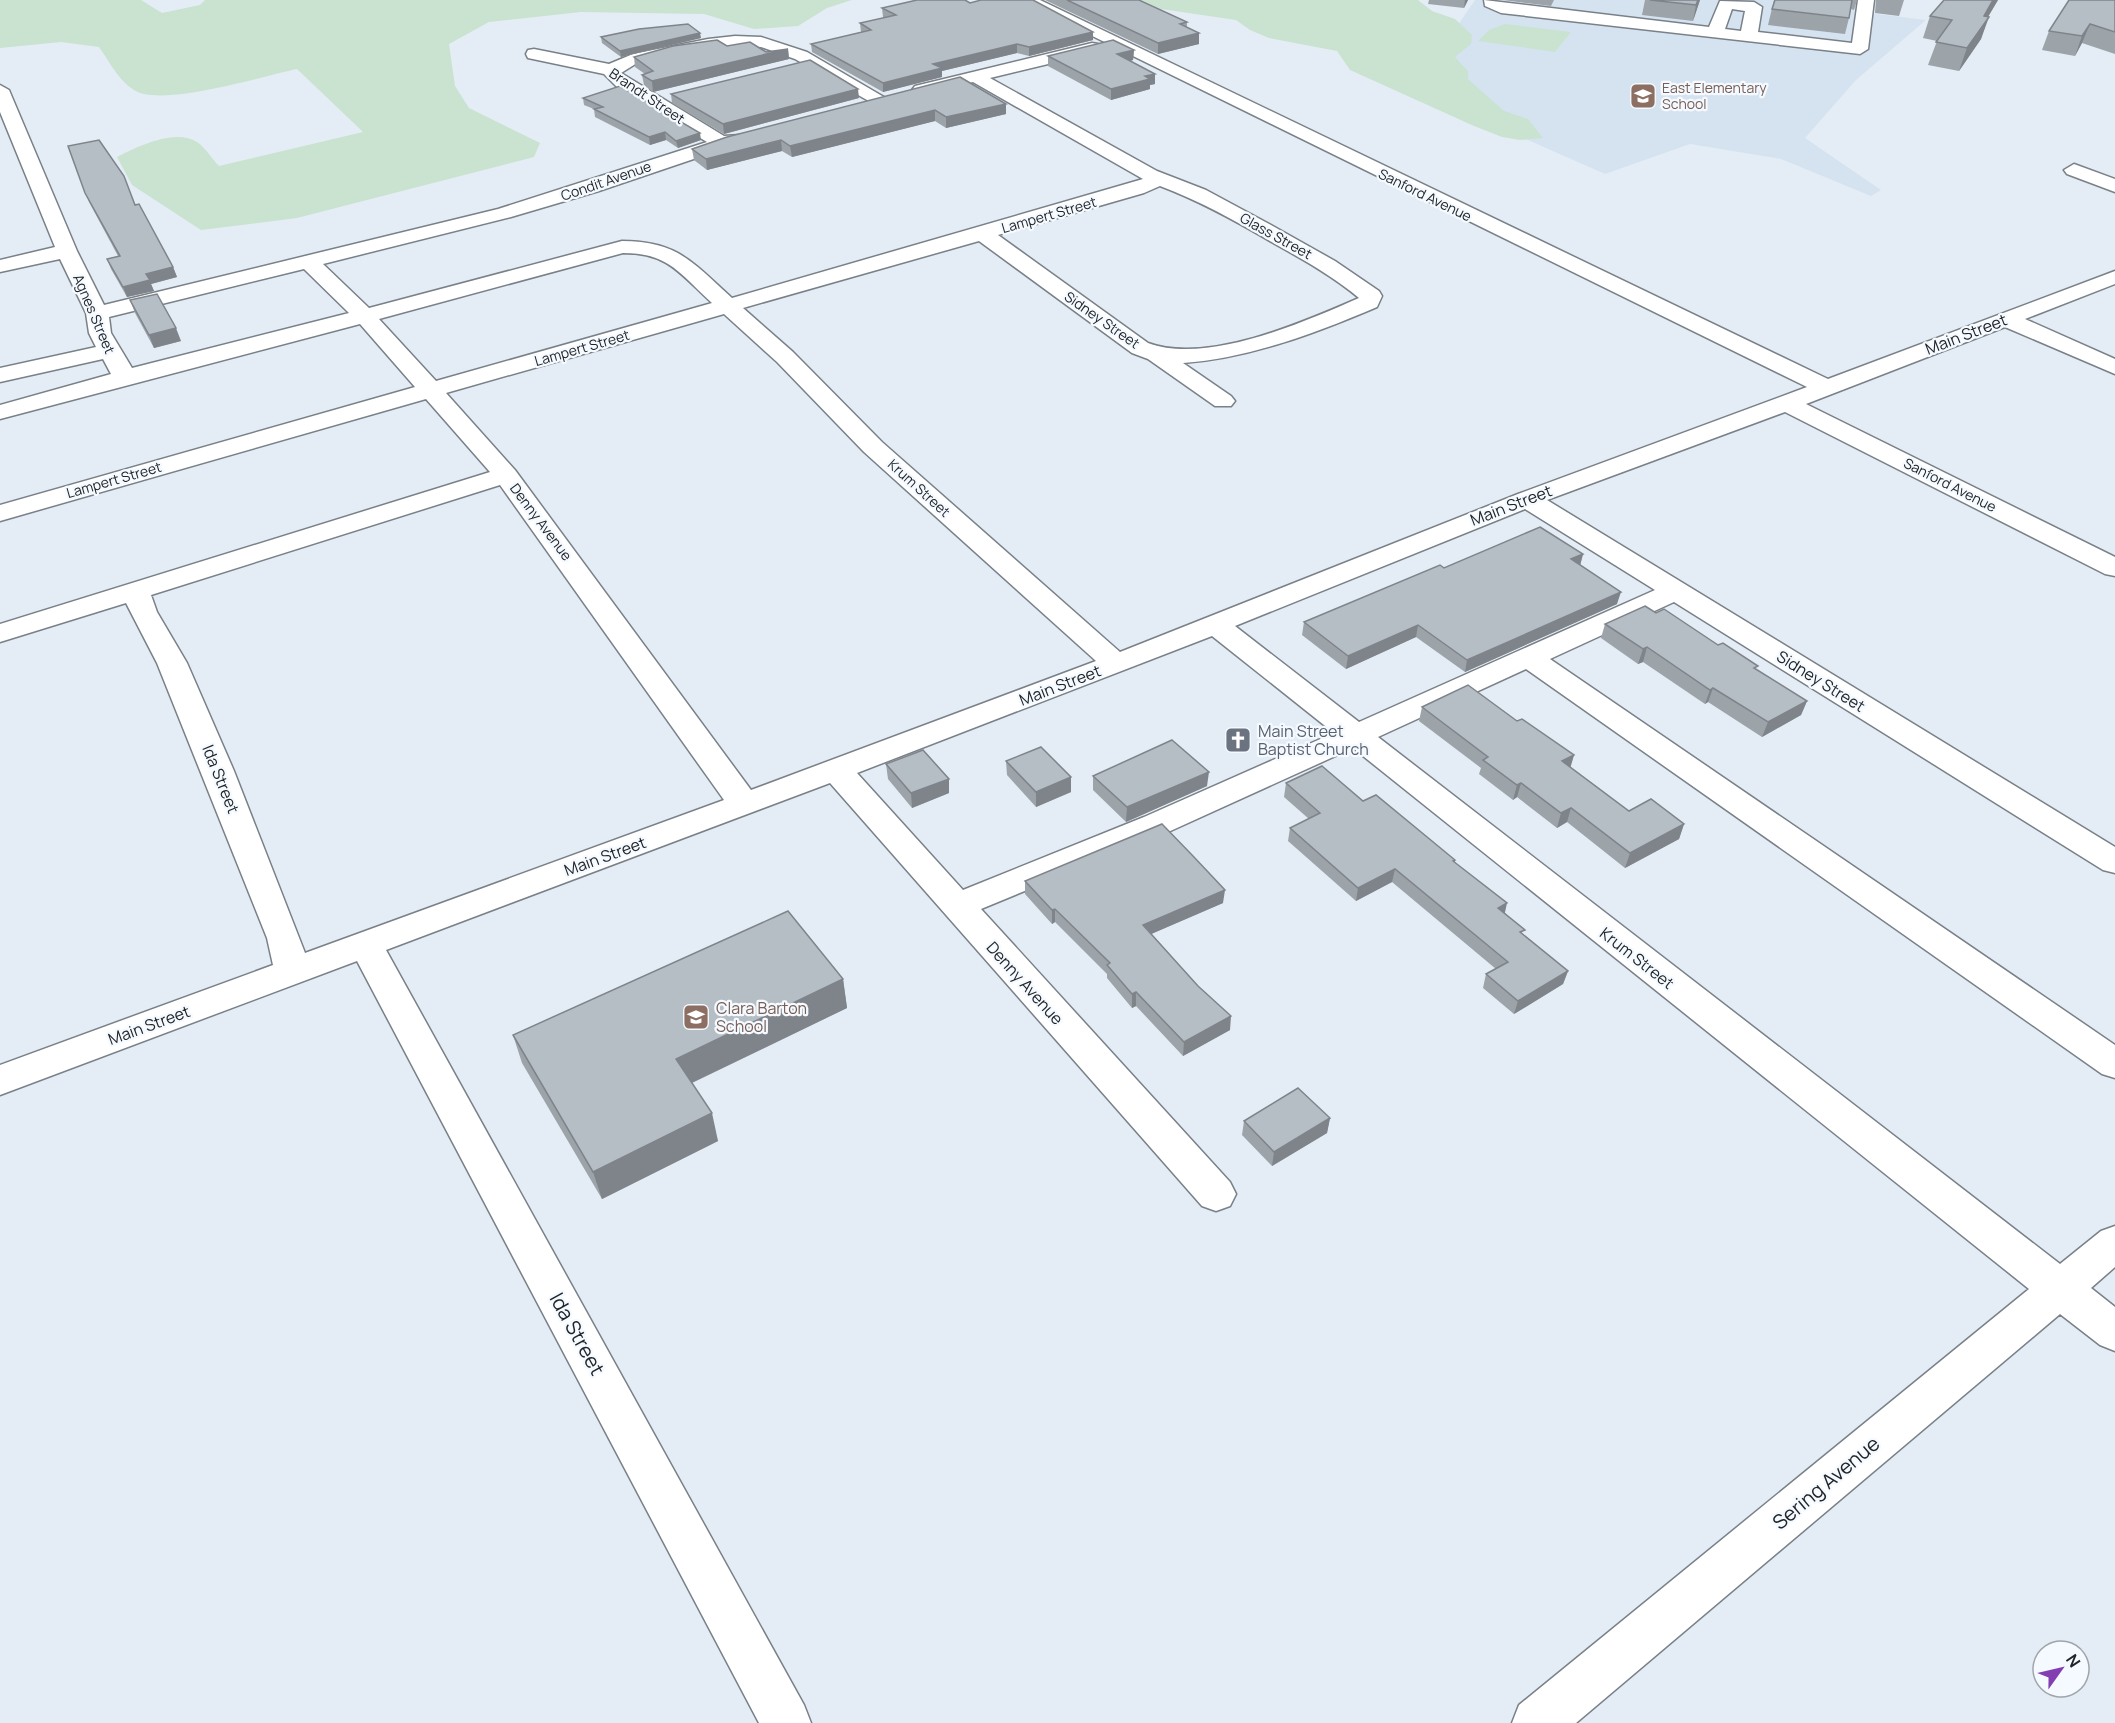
<svg xmlns="http://www.w3.org/2000/svg" width="2115" height="1723" font-family="Manrope,sans-serif">
  <rect width="100%" height="100%" fill="#e4edf5"/>
  <polygon fill="#d5e3f1" points="1475,0 1872,0 1869,13 1926,20 1856,80 1805,138 1881,190 1871,196 1781,159 1690,144 1605,174 1433,98 1447,41"/>
  <g fill="#c9e3d0">
    <path d="M0,0H141L162,13L200,5L205,0H852L827,8L798,26L754,29L704,14L581,12L489,22L449,44L455,86L469,108L540,143L534,157L297,218L201,230L132,185L117,157C137,147 175,128 197,142C205,147 212,159 219,166L363,132L297,69C263,76 161,108 134,90C119,81 109,61 99,47L61,42L0,48Z"/>
    <polygon points="1141,0 1418,0 1432,11 1455,19 1472,35 1471,44 1455,57 1468,71 1468,79 1504,111 1528,119 1543,138 1520,140 1502,137 1474,126 1350,70 1337,51 1269,38 1250,30 1236,20 1161,9"/>
    <polygon points="1505,24 1571,32 1555,52 1478,41 1489,30"/>
  </g>
  <g fill="none" stroke-linecap="round" stroke-linejoin="round">
    <defs>
      <g id="minor">
        <path d="M1019,0H1040L1828,379L2115,271V284L2025,319L2115,359V374L2005,327L1806,404L2115,557V576L2105,574L1785,412L1547,500L2115,847V873L2103,870L1674,602L1550,659L2115,1045V1078L2102,1074L1526,669L1378,737L2060,1264L2101,1231L2115,1226V1267L2091,1288L2115,1307V1351L2100,1345L2060,1314L1576,1723H1512L1519,1705L2029,1289L1353,748L1166,833L981,909L1230,1182L1236,1194L1230,1206L1216,1211L1202,1206L830,783L386,950L804,1705L811,1723H759L357,961L0,1095V1065L273,965L267,938L157,663L126,603L0,642V624L490,472L426,399L0,521V505L415,387L360,324L0,419V405L111,374L103,359L0,382V368L96,347L89,333L86,313L60,259L0,272V260L55,247L0,112V85L9,90L77,251L104,305L498,209L707,142L619,89L604,74L528,58L526,54L528,50L534,49L609,64L633,54L708,39L735,36L761,37L807,52L889,100L880,105L874,104L795,59L761,47L735,46L708,49L637,63L621,73L724,136L741,135L743,139L741,143L599,191L511,217L323,264L369,308L622,241C678,241 693,263 732,298L1143,179L973,82L921,95L912,90L915,86L1092,43L1098,44L1100,48L1098,52L990,78L1157,171L1206,190L1271,225L1335,261L1379,291L1382,296L1377,307C1316,333 1250,358 1183,363L1231,396L1235,401L1231,406H1215L1148,359L1132,353L979,241L743,308L793,352L882,442L1120,652L1518,494L1807,387ZM1160,186C1200,201 1238,222 1275,244C1304,260 1334,277 1359,298C1304,322 1207,365 1148,343L998,235L1144,193ZM623,253C669,253 680,274 712,303L436,381L379,319ZM304,269L349,313L132,368L111,333L109,317ZM724,314L777,362L864,452L1096,661L751,790L515,470L446,393ZM500,485L724,800L305,953L234,771L187,663L157,612L151,595ZM1525,509L1655,590L1359,722L1235,626ZM1212,636L1334,733L1144,817L963,890L857,773Z"/>
        <path d="M1484,0L1709,27L1720,1L1754,2L1762,7L1758,32L1852,43L1858,0H1874L1868,49L1860,54L1501,13L1485,6ZM1732,9L1745,11L1741,31L1725,29Z"/>
        <polygon points="2074,164 2115,179 2115,192 2067,174 2064,170"/>
      </g>
    </defs>
    <use href="#minor" stroke="#798088" stroke-width="3"/>
    <use href="#minor" fill="#fff" fill-rule="evenodd"/>
  </g>
  <g fill="#9ca3a9">
    <polygon points="1045,0 1139,0 1187,22 1187,27 1199,44 1158,54"/>
    <polygon points="1429,0 1468,0 1464,8 1428,4"/>
    <polygon points="1503,0 1554,0 1551,6"/>
    <polygon points="1645,0 1700,0 1693,21 1642,15"/>
    <polygon points="1774,0 1857,0 1854,10 1851,9 1849,18 1845,34 1768,25"/>
    <polygon points="1876,0 1904,0 1899,16 1875,13"/>
    <polygon points="1944,0 1998,0 1988,17 1981,39 1959,71 1928,65 1937,41 1923,38 1930,16"/>
    <polygon points="2115,0 2115,54 2082,43 2075,56 2042,50 2049,31"/>
    <polygon points="970,3 1093,40 1029,56 1017,53 942,71 942,77 883,92 812,52 811,44 861,32 860,23 885,18 883,17 882,8"/>
    <polygon points="601,37 701,38 621,57 602,43"/>
    <polygon points="727,46 766,52 788,49 789,59 653,92 644,85 642,75 645,74 635,67 634,57"/>
    <polygon points="1134,50 1133,60 1130,61 1155,74 1155,84 1150,85 1150,89 1111,100 1048,66 1048,56"/>
    <polygon points="960,77 1006,114 946,128 935,121 792,157 782,151 707,170 694,160 692,149"/>
    <polygon points="671,94 859,98 724,134 672,103"/>
    <polygon points="583,98 701,140 678,148 666,140 650,145 595,117 594,109 584,105"/>
    <polygon points="68,146 135,205 173,267 177,277 151,284 154,291 127,297 111,269 107,259 118,256 89,202"/>
    <polygon points="130,300 181,341 154,348 135,313"/>
    <polygon points="1583,554 1580,565 1617,604 1465,672 1416,637 1346,669 1302,635 1304,622 1444,568"/>
    <polygon points="1656,613 1756,670 1807,701 1801,715 1762,737 1708,702 1705,704 1643,662 1638,664 1601,638 1605,624"/>
    <polygon points="1422,707 1517,721 1574,755 1570,767 1629,811 1684,824 1679,839 1625,868 1567,822 1557,828 1517,797 1513,800 1479,774 1481,768 1419,721"/>
    <polygon points="1006,761 1071,792 1036,807 1007,775"/>
    <polygon points="886,764 949,793 912,808 888,779"/>
    <polygon points="1093,776 1207,786 1126,822 1093,790"/>
    <polygon points="1286,783 1363,801 1455,860 1455,863 1505,913 1524,935 1568,971 1563,984 1514,1014 1483,988 1486,974 1496,969 1392,882 1356,901 1288,841 1290,828 1309,819 1284,797"/>
    <polygon points="1025,881 1223,903 1151,934 1230,1030 1183,1056 1136,1006 1132,1008 1107,978 1107,974 1055,922 1052,924 1025,894"/>
    <polygon points="843,979 847,1008 692,1083 718,1141 602,1199 522,1063 513,1035"/>
    <polygon points="1330,1118 1327,1133 1272,1166 1242,1135 1244,1121"/>
  </g>
  <g fill="#7f848a">
    <polygon points="1465,0 1468,0 1464,8"/>
    <polygon points="1698,0 1700,0 1693,21 1696,5"/>
    <polygon points="1993,0 1998,0 1986,20 1989,17 1981,39 1959,71 1967,48"/>
    <polygon points="2090,24 2082,43 2075,56 2082,36"/>
    <polygon points="1093,32 1093,40 1029,56 1029,47"/>
    <polygon points="700,33 701,38 621,57 620,51"/>
    <polygon points="1199,33 1199,44 1158,54 1158,43"/>
    <polygon points="1017,44 1017,53 942,71 942,77 883,92 883,83 933,64"/>
    <polygon points="788,49 789,59 653,92 652,81"/>
    <polygon points="1134,50 1133,60 1117,65 1117,54"/>
    <polygon points="1155,74 1155,84 1150,85 1150,89 1111,100 1111,89 1145,76"/>
    <polygon points="858,89 859,98 724,134 723,124"/>
    <polygon points="1006,104 1006,114 946,128 946,117"/>
    <polygon points="935,110 935,121 792,157 790,146"/>
    <polygon points="665,132 666,140 650,145 649,137"/>
    <polygon points="700,133 701,140 678,148 676,141"/>
    <polygon points="781,140 782,151 707,170 706,159"/>
    <polygon points="173,267 177,277 151,284 154,291 127,297 123,287 146,274"/>
    <polygon points="176,328 181,341 154,348 149,335"/>
    <polygon points="1583,554 1580,566 1571,559"/>
    <polygon points="1621,592 1617,604 1465,672 1467,660"/>
    <polygon points="1418,625 1416,637 1346,669 1348,656"/>
    <polygon points="1647,647 1643,662 1638,664 1643,649"/>
    <polygon points="1713,688 1708,702 1705,704 1710,690"/>
    <polygon points="1807,701 1801,715 1762,737 1768,722"/>
    <polygon points="1574,755 1570,769 1562,761"/>
    <polygon points="1209,772 1207,786 1126,822 1127,807"/>
    <polygon points="1071,777 1071,792 1036,807 1036,792"/>
    <polygon points="949,779 949,793 912,808 911,793"/>
    <polygon points="1521,783 1517,797 1513,800 1517,785"/>
    <polygon points="1571,808 1567,822 1557,828 1561,813"/>
    <polygon points="1684,824 1679,839 1625,868 1630,853"/>
    <polygon points="1395,869 1392,882 1356,901 1358,888"/>
    <polygon points="1225,890 1223,903 1142,938 1143,925"/>
    <polygon points="1507,903 1504,917 1498,908"/>
    <polygon points="1055,909 1055,922 1052,924 1052,910"/>
    <polygon points="1568,971 1563,984 1514,1014 1518,1001"/>
    <polygon points="843,979 847,1008 683,1087 676,1059"/>
    <polygon points="1136,992 1136,1006 1132,1008 1132,994"/>
    <polygon points="1231,1016 1230,1030 1183,1056 1184,1042"/>
    <polygon points="712,1113 718,1141 602,1199 593,1172"/>
    <polygon points="1330,1118 1327,1133 1272,1166 1274,1152"/>
  </g>
  <g fill="#b5bdc5" stroke="#7f848a" stroke-width="1.5">
    <polygon points="917,0 965,0 970,3 981,0 1033,0 1093,32 1029,47 1017,44 933,64 942,68 883,83 811,44 871,30 860,23 896,15 882,8"/>
    <polygon points="1067,0 1139,0 1187,22 1180,24 1199,33 1158,43"/>
    <polygon points="1650,0 1698,0 1696,5"/>
    <polygon points="1775,0 1852,0 1849,18 1772,9"/>
    <polygon points="1944,0 1993,0 1984,16 1989,17 1967,48 1936,42 1952,20 1930,16"/>
    <polygon points="2069,0 2115,0 2115,32 2090,24 2082,36 2049,31"/>
    <polygon points="688,24 700,33 620,51 601,37 639,29"/>
    <polygon points="717,40 727,46 750,42 766,52 788,49 652,81 642,75 653,71 634,57 673,46"/>
    <polygon points="1113,40 1134,50 1117,54 1155,74 1145,76 1150,79 1111,89 1048,56"/>
    <polygon points="810,60 858,89 723,124 671,94"/>
    <polygon points="960,77 1006,104 946,117 935,110 790,146 781,140 706,159 692,149 727,137"/>
    <polygon points="620,86 700,133 676,141 665,132 649,137 594,109 603,107 583,98"/>
    <polygon points="99,140 124,176 135,205 139,204 173,267 146,274 150,280 123,287 107,259 120,256 85,193 68,146"/>
    <polygon points="157,294 176,328 149,335 130,300"/>
    <polygon points="1540,527 1583,554 1571,559 1621,592 1467,660 1418,625 1348,656 1304,622 1440,565 1444,568"/>
    <polygon points="1645,606 1656,613 1664,609 1718,645 1723,643 1758,666 1754,668 1807,701 1768,722 1713,688 1710,690 1647,647 1643,649 1605,624"/>
    <polygon points="1468,685 1517,721 1522,719 1574,755 1562,761 1629,811 1651,799 1684,824 1630,853 1571,808 1561,813 1521,783 1517,785 1483,760 1488,757 1422,707"/>
    <polygon points="1172,740 1209,772 1127,807 1093,776"/>
    <polygon points="1041,747 1071,777 1036,792 1006,761"/>
    <polygon points="923,750 949,779 911,793 886,764"/>
    <polygon points="1322,766 1363,801 1376,795 1455,860 1453,861 1507,903 1498,908 1525,930 1520,932 1568,971 1518,1001 1486,974 1508,962 1395,869 1358,888 1290,828 1320,813 1286,783"/>
    <polygon points="1162,824 1193,856 1225,890 1143,925 1198,986 1231,1016 1184,1042 1136,992 1132,994 1107,965 1110,963 1055,909 1052,910 1025,881"/>
    <polygon points="788,911 843,979 676,1059 712,1113 593,1172 513,1035"/>
    <polygon points="1298,1088 1330,1118 1274,1152 1244,1121"/>
  </g>
  <defs>
    <symbol id="school-square" viewBox="-11 -11 22 22"><rect x="-9" y="-9" width="18" height="18" rx="4" fill="#8d6e63" stroke="#f4faff"/><path d="M0-5L7-2L0 1L-7-2ZM-4 1L0 2.5L4 1V4Q0 6-4 4Z" fill="#fff"/></symbol>
    <symbol id="church-square" viewBox="-11 -11 22 22"><rect x="-9" y="-9" width="18" height="18" rx="4" fill="#6b7280" stroke="#f4faff"/><path d="M-1.2-6h2.4v3.5h3.3v2.4h-3.3V6h-2.4V-.1h-3.3v-2.4h3.3Z" fill="#fff"/></symbol>
  </defs>
  <g fill-rule="evenodd">
    <use href="#school-square" x="1628" y="81" width="30" height="30"/>
    <use href="#church-square" x="1223" y="725" width="30" height="30"/>
    <use href="#school-square" x="681" y="1002" width="30" height="30"/>
  </g>
  <g text-anchor="middle" stroke-width="4.5" stroke-linejoin="round" paint-order="stroke">
    <g font-size="14" fill="#785e54" stroke="#f4faff" text-anchor="start">
      <text x="1662" y="93">East Elementary<tspan x="1662" dy="16">School</tspan></text>
    </g>
    <g font-size="14" fill="#222528" stroke="#f4faff">
      <text transform="translate(647 96) rotate(34)" y="5">Brandt Street</text>
      <text transform="translate(606 181) rotate(-19)" y="5">Condit Avenue</text>
      <text transform="translate(1425 195) rotate(26)" y="5">Sanford Avenue</text>
      <text transform="translate(1049 215) rotate(-16)" y="5">Lampert Street</text>
      <text transform="translate(1276 236) rotate(29)" y="5">Glass Street</text>
      <text transform="translate(94 314) rotate(67)" y="5">Agnes Street</text>
      <text transform="translate(1102 320) rotate(35)" y="5">Sidney Street</text>
      <text transform="translate(582 348) rotate(-16)" y="5">Lampert Street</text>
      <text transform="translate(114 480) rotate(-16)" y="5">Lampert Street</text>
      <text transform="translate(1950 485) rotate(27)" y="5">Sanford Avenue</text>
      <text transform="translate(919 488) rotate(42)" y="5">Krum Street</text>
      <text transform="translate(541 522) rotate(53)" y="5">Denny Avenue</text>
    </g>
    <g font-size="16" fill="#222528" stroke="#f4faff">
      <text transform="translate(1966 334) rotate(-21)" y="6">Main Street</text>
      <text transform="translate(1511 505) rotate(-21)" y="6">Main Street</text>
      <text transform="translate(1821 681) rotate(32)" y="6">Sidney Street</text>
      <text transform="translate(1060 685) rotate(-21)" y="6">Main Street</text>
      <text transform="translate(221 779) rotate(68)" y="6">Ida Street</text>
      <text transform="translate(605 856) rotate(-20)" y="6">Main Street</text>
      <text transform="translate(1637 958) rotate(38)" y="6">Krum Street</text>
      <text transform="translate(1025 983) rotate(48)" y="6">Denny Avenue</text>
      <text transform="translate(149 1025) rotate(-20)" y="6">Main Street</text>
    </g>
    <g font-size="16" fill="#5b616d" stroke="#f4faff" text-anchor="start">
      <text x="1258" y="737">Main Street<tspan x="1258" dy="18">Baptist Church</tspan></text>
    </g>
    <g font-size="16" fill="#785e54" stroke="#f4faff" text-anchor="start">
      <text x="716" y="1014">Clara Barton<tspan x="716" dy="18">School</tspan></text>
    </g>
    <g font-size="20" fill="#222528" stroke="#f4faff">
      <text transform="translate(577 1334) rotate(61)" y="7">Ida Street</text>
      <text transform="translate(1826 1483) rotate(-40)" y="7">Sering Avenue</text>
    </g>
  </g>
  <g transform="translate(2061 1669) rotate(56)"><circle r="28" fill="#f4faff" stroke="#a0a5a9" stroke-width="1.5"/>
  <path d="M0-4.5L10 22L0 15L-10 22Z" fill="#833fb2"/>
  <text y="-9" font-size="16" font-weight="bold" text-anchor="middle" fill="#222528">N</text>
  </g>
</svg>
